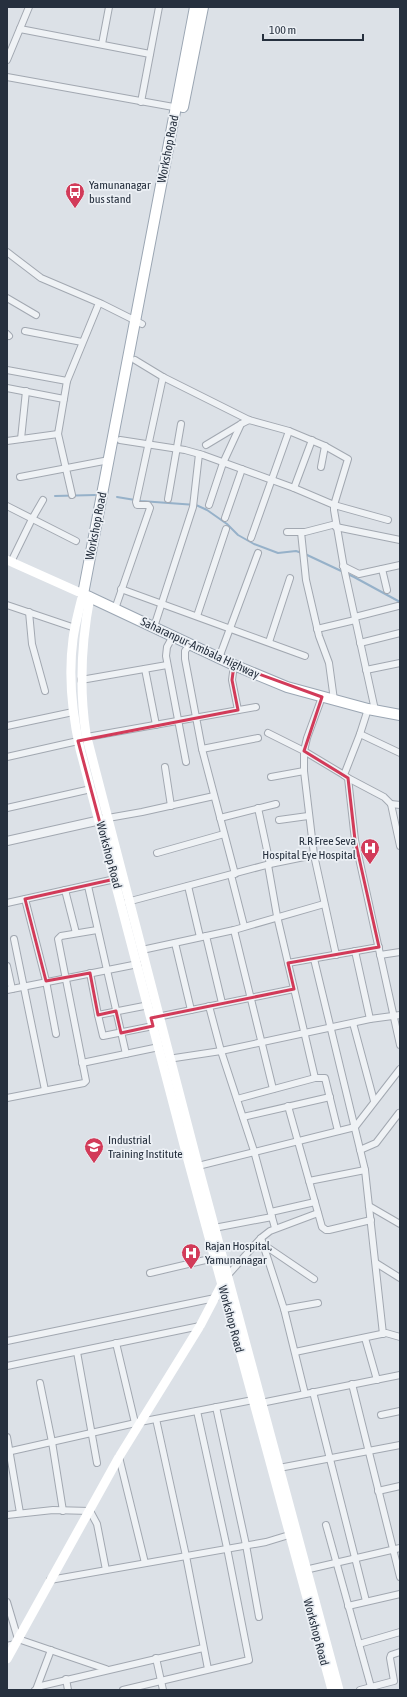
<svg xmlns="http://www.w3.org/2000/svg" width="407" height="1697" font-family="'Asap Condensed',sans-serif">
  <rect width="100%" height="100%" fill="#dce1e7"/>
  <g fill="none" stroke-linecap="round" stroke-linejoin="round">
    <g stroke="#96b1c9" stroke-width="2">
      <polyline points="55,496 95,495"/>
      <polyline points="117,497 141,501 196,505 207,510 227,524 238,535 254,544 278,553 296,551 305,554 354,577 400,602"/>
    </g>
    <defs>
      <g id="minor">
        <polyline points="20,29 150,54"/>
        <polyline points="102,44 109,7"/>
        <polyline points="7,60 29,7"/>
        <polyline points="7,77 179,108"/>
        <polyline points="141,102 159,7"/>
        <polyline points="7,252 41,278 102,304 142,324"/>
        <polyline points="7,298 36,315"/>
        <polyline points="25,331 82,342"/>
        <polyline points="7,334 9,336"/>
        <polyline points="135,360 163,377 249,420 289,431 325,446 348,459 334,505 334,510 344,568 375,710"/>
        <polyline points="7,370 67,381"/>
        <polyline points="7,388 64,399"/>
        <polyline points="21,439 26,391"/>
        <polyline points="120,440 185,450 203,455 294,488 334,505 388,520"/>
        <polyline points="7,441 58,434"/>
        <polyline points="206,445 241,424"/>
        <polyline points="321,467 325,446"/>
        <polyline points="20,477 109,460"/>
        <polyline points="294,488 312,440"/>
        <polyline points="72,495 58,434 67,381 99,303"/>
        <polyline points="168,499 181,424"/>
        <polyline points="209,505 223,463 241,424 249,420"/>
        <polyline points="7,506 76,541"/>
        <polyline points="225,518 242,469"/>
        <polyline points="336,527 400,540"/>
        <polyline points="287,532 305,532 336,524"/>
        <polyline points="301,532 306,580 319,636 329,663 334,700"/>
        <polyline points="251,538 289,431"/>
        <polyline points="11,562 32,519 43,500"/>
        <polyline points="343,566 359,574 400,565"/>
        <polyline points="382,569 387,590"/>
        <polyline points="121,589 305,656"/>
        <polyline points="7,605 75,628"/>
        <polyline points="115,609 150,508 148,505 137,505 136,502 163,377"/>
        <polyline points="29,612 32,644 45,691"/>
        <polyline points="197,616 226,529"/>
        <polyline points="355,617 398,606"/>
        <polyline points="154,627 193,507 199,454"/>
        <polyline points="317,629 355,620"/>
        <polyline points="173,636 167,647 166,656 186,762"/>
        <polyline points="269,642 290,578"/>
        <polyline points="360,643 400,633"/>
        <polyline points="190,644 185,651 185,659 202,749 235,874"/>
        <polyline points="219,658 258,553"/>
        <polyline points="234,665 232,680 238,710"/>
        <polyline points="145,669 156,725"/>
        <polyline points="366,670 400,663"/>
        <polyline points="81,680 167,665"/>
        <polyline points="322,697 307,738 304,751 304,771 314,855 336,955"/>
        <polyline points="368,709 360,734 344,775 348,778 355,840 400,1045"/>
        <polyline points="7,726 73,712"/>
        <polyline points="268,733 304,751 344,775"/>
        <polyline points="360,734 400,753"/>
        <polyline points="202,749 258,738"/>
        <polyline points="7,757 78,741 87,737 256,707"/>
        <polyline points="165,767 171,806"/>
        <polyline points="271,777 304,771"/>
        <polyline points="348,778 384,797 391,804 400,805"/>
        <polyline points="391,804 400,846"/>
        <polyline points="7,808 91,789"/>
        <polyline points="258,808 270,864"/>
        <polyline points="108,818 142,812 214,796"/>
        <polyline points="220,818 276,804"/>
        <polyline points="279,820 308,816"/>
        <polyline points="157,853 224,834"/>
        <polyline points="268,865 277,916 315,1078"/>
        <polyline points="231,875 244,926"/>
        <polyline points="88,886 126,1054"/>
        <polyline points="188,886 200,937"/>
        <polyline points="65,890 76,933"/>
        <polyline points="25,899 46,981 56,1034"/>
        <polyline points="127,902 270,864 314,855"/>
        <polyline points="7,903 115,879"/>
        <polyline points="234,930 273,1089"/>
        <polyline points="206,936 222,1003"/>
        <polyline points="14,939 45,1090"/>
        <polyline points="175,943 191,1010"/>
        <polyline points="142,950 234,930 324,904"/>
        <polyline points="355,951 370,1019"/>
        <polyline points="380,955 400,952"/>
        <polyline points="314,959 365,1170 383,1334"/>
        <polyline points="288,963 379,947"/>
        <polyline points="7,966 12,989"/>
        <polyline points="90,973 98,1015 149,1005"/>
        <polyline points="7,990 138,964"/>
        <polyline points="209,1006 221,1051 254,1151 275,1228"/>
        <polyline points="98,1015 103,1036 153,1026"/>
        <polyline points="157,1017 294,989"/>
        <polyline points="353,1023 374,1101"/>
        <polyline points="168,1059 221,1051 370,1019 400,1015"/>
        <polyline points="82,1063 159,1047"/>
        <polyline points="7,1098 84,1083 86,1081 58,939 61,936 97,930"/>
        <polyline points="237,1099 315,1078 325,1078 338,1131"/>
        <polyline points="288,1106 322,1227 326,1230 329,1230 371,1220"/>
        <polyline points="243,1117 330,1097"/>
        <polyline points="360,1150 376,1143 399,1113"/>
        <polyline points="198,1166 355,1127 400,1069"/>
        <polyline points="309,1181 365,1170"/>
        <polyline points="369,1206 400,1224"/>
        <polyline points="271,1212 315,1202"/>
        <polyline points="214,1228 272,1217"/>
        <polyline points="261,1238 284,1309 305,1394"/>
        <polyline points="264,1245 314,1279"/>
        <polyline points="376,1263 400,1278"/>
        <polyline points="150,1273 214,1258"/>
        <polyline points="227,1276 261,1238 270,1231 318,1213"/>
        <polyline points="284,1309 318,1303"/>
        <polyline points="365,1338 377,1380"/>
        <polyline points="7,1341 215,1298"/>
        <polyline points="116,1343 135,1423"/>
        <polyline points="77,1352 97,1463"/>
        <polyline points="295,1352 386,1333 400,1337"/>
        <polyline points="7,1366 200,1326"/>
        <polyline points="40,1383 52,1442 63,1511"/>
        <polyline points="352,1384 400,1577"/>
        <polyline points="313,1392 366,1601"/>
        <polyline points="261,1403 400,1375"/>
        <polyline points="216,1407 246,1545 259,1617"/>
        <polyline points="381,1415 400,1411"/>
        <polyline points="156,1419 186,1556 208,1669"/>
        <polyline points="7,1437 20,1513"/>
        <polyline points="7,1452 140,1422 253,1400"/>
        <polyline points="119,1457 145,1563"/>
        <polyline points="279,1468 400,1445"/>
        <polyline points="378,1491 400,1486"/>
        <polyline points="7,1515 53,1510 90,1511 97,1524 106,1570"/>
        <polyline points="326,1525 371,1687"/>
        <polyline points="305,1570 400,1548"/>
        <polyline points="50,1580 266,1542 289,1535"/>
        <polyline points="7,1602 18,1639 106,1669"/>
        <polyline points="348,1606 400,1594"/>
        <polyline points="359,1644 400,1632"/>
        <polyline points="7,1646 15,1644"/>
        <polyline points="156,1658 163,1690"/>
        <polyline points="66,1679 68,1690"/>
        <polyline points="37,1687 51,1650"/>
        <polyline points="35,1690 41,1686 203,1648"/>
        <polyline points="123,1690 249,1660 227,1548 197,1411"/>
        <polyline points="360,1690 394,1681 390,1658 391,1655 400,1652"/>
      </g>
      <polyline id="tertiary" points="7,841 105,819"/>
      <g id="primary">
        <polyline points="195,7 83,594 234,665 287,687 368,709 400,715"/>
        <polyline points="183,107 203,7"/>
      </g>
    </defs>
    <use href="#minor" stroke="#a2a8b1" stroke-width="8"/>
    <use href="#tertiary" stroke="#a2a8b1" stroke-width="10"/>
    <use href="#primary" stroke="#9ba6b3" stroke-width="12"/>
    <use href="#minor" stroke="#eff2f5" stroke-width="6"/>
    <use href="#tertiary" stroke="#eff2f5" stroke-width="8"/>
    <g stroke="#fff" stroke-width="9">
      <path d="M7,560L83,594C79,609 75,624 73,639C68,676 72,713 80,749L188,1160L332,1690"/>
      <path d="M90,597C81,644 79,687 86,734L201,1177L339,1690"/>
      <polyline points="7,1659 119,1457 200,1326 222,1284"/>
    </g>
    <use href="#primary" stroke="#fff" stroke-width="10"/>
  </g>
  <path fill="none" stroke="#d23b59" stroke-width="3" stroke-linejoin="round" d="M234,665L322,697L304,751L348,778L355,840L379,947L288,963L294,989L151,1018L153,1026L121,1033L116,1011L98,1015L90,973L46,981L25,899L115,879L78,741L238,710L232,680Z"/>
  <defs>
    <symbol id="bus-pin" viewBox="-11 -11 22 30"><path d="M0 17L-7.5 6A9.5 9.5 0 1 1 7.5 6Z" fill="#d23b59" stroke="#ecf0f5"/><path d="M-5-6H5V4H4V6H2V4H-2V6H-4V4H-5ZM-3.5-4V0h7V-4ZM-3.5 1.2v1.5H-2V1.2ZM2 1.2v1.5H3.5V1.2Z" fill="#fff"/></symbol>
    <symbol id="hospital-pin" viewBox="-11 -11 22 30"><path d="M0 17L-7.5 6A9.5 9.5 0 1 1 7.5 6Z" fill="#d23b59" stroke="#ecf0f5"/><path d="M-5-5h3v3.5h4V-5h3V5h-3V1.5h-4V5h-3Z" fill="#fff"/></symbol>
    <symbol id="university-pin" viewBox="-11 -11 22 30"><path d="M0 17L-7.5 6A9.5 9.5 0 1 1 7.5 6Z" fill="#d23b59" stroke="#ecf0f5"/><path d="M0-5L7-2L0 1L-7-2ZM-4 1L0 2.5L4 1V4Q0 6-4 4Z" fill="#fff"/></symbol>
  </defs>
  <g fill-rule="evenodd">
    <use href="#bus-pin" x="64" y="181" width="22" height="30"/>
    <use href="#hospital-pin" x="359" y="837" width="22" height="30"/>
    <use href="#university-pin" x="83" y="1136" width="22" height="30"/>
    <use href="#hospital-pin" x="180" y="1242" width="22" height="30"/>
  </g>
  <g text-anchor="middle" stroke-width="3.5" stroke-linejoin="round" paint-order="stroke">
    <g font-size="12" fill="#26303e" stroke="#ecf0f5">
      <text transform="translate(168 149) rotate(-79)" y="4">Workshop Road</text>
      <text transform="translate(96 526) rotate(-79)" y="4">Workshop Road</text>
      <text transform="translate(200 648) rotate(25)" y="4">Saharanpur-Ambala Highway</text>
      <text transform="translate(109 855) rotate(75)" y="4">Workshop Road</text>
      <text transform="translate(231 1319) rotate(75)" y="4">Workshop Road</text>
      <text transform="translate(316 1632) rotate(75)" y="4">Workshop Road</text>
    </g>
    <g font-size="12" fill="#26303e" stroke="#ecf0f5" text-anchor="start">
      <text x="89" y="189">Yamunanagar<tspan x="89" dy="14">bus stand</tspan></text>
      <text x="356" y="845" text-anchor="end">R.R Free Seva<tspan x="356" dy="14">Hospital Eye Hospital</tspan></text>
      <text x="108" y="1144">Industrial<tspan x="108" dy="14">Training Institute</tspan></text>
      <text x="205" y="1250">Rajan Hospital,<tspan x="205" dy="14">Yamunanagar</tspan></text>
    </g>
  </g>
  <rect width="407" height="1697" fill="none" stroke="#26303e" stroke-width="16"/>
  <path d="M263 34v6h100v-6" fill="none" stroke="#26303e" stroke-width="2"/>
  <text x="269" y="34" font-size="12" fill="#26303e" stroke="#ecf0f5" stroke-width="3" paint-order="stroke">100 m</text>
</svg>
